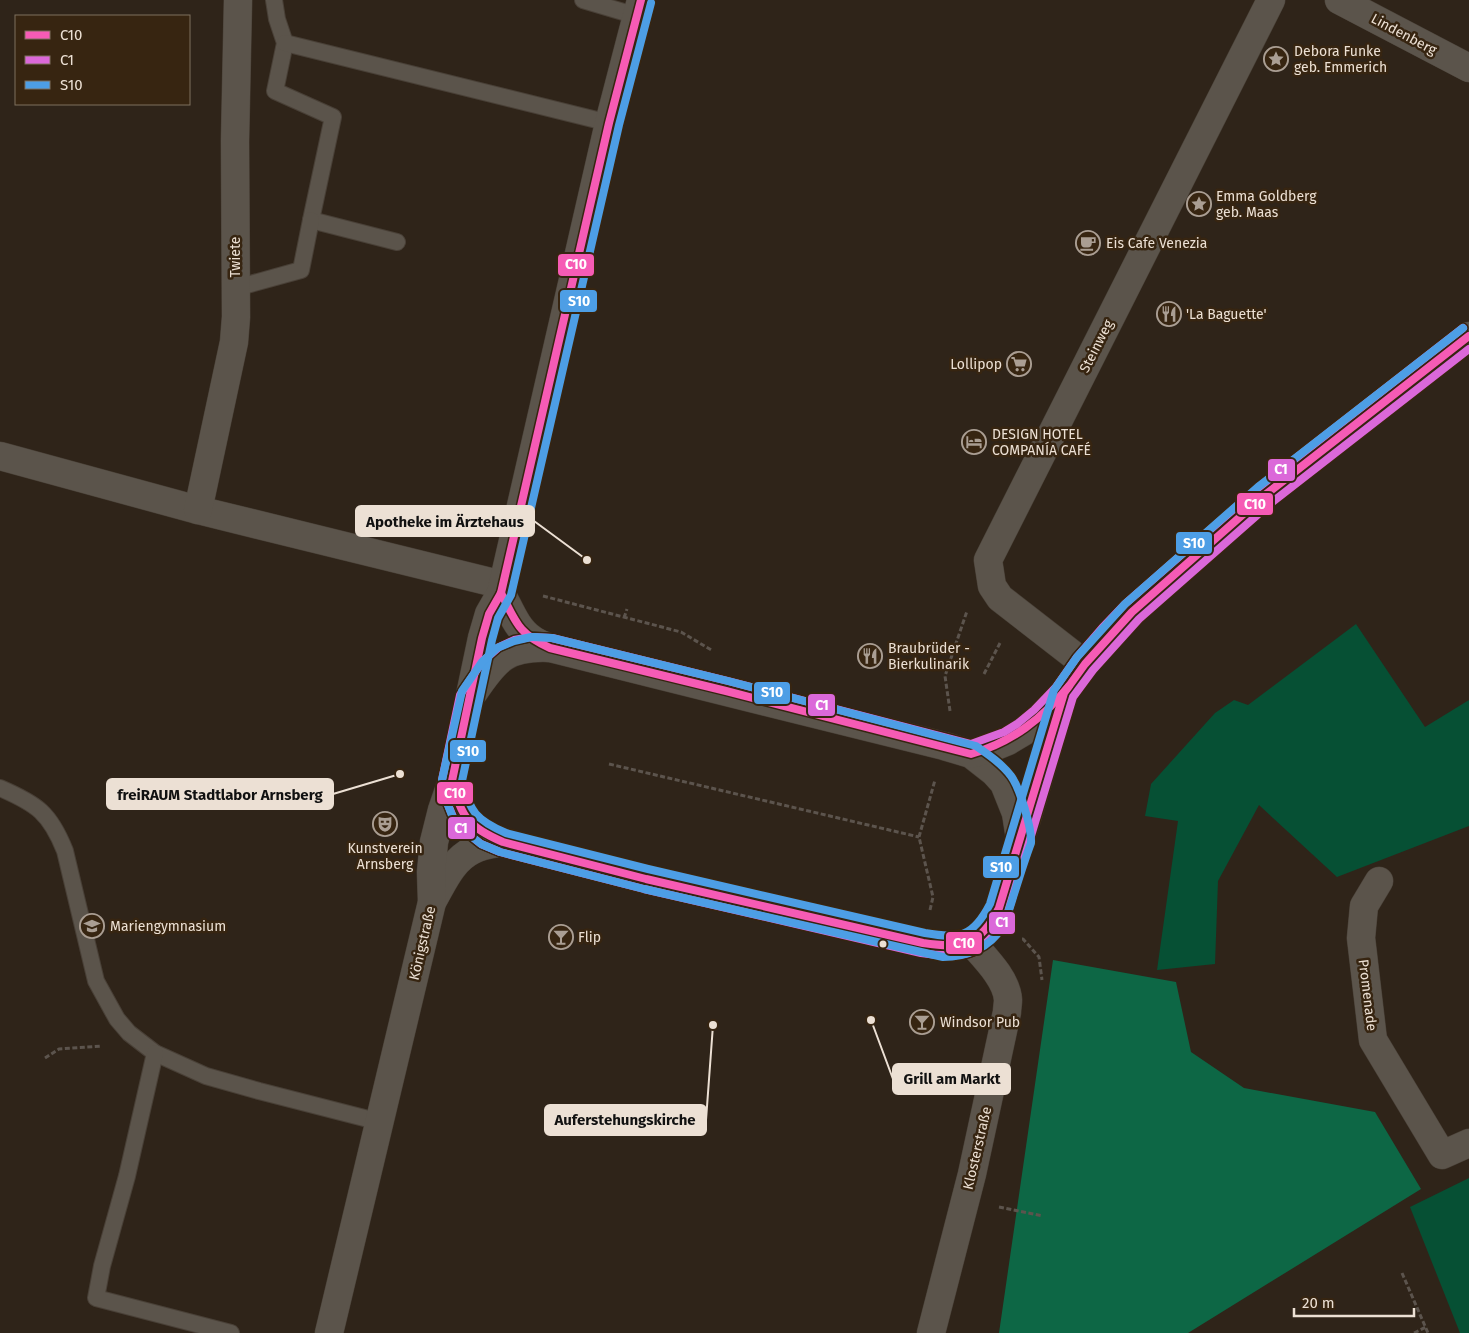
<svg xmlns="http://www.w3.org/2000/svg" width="1469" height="1333" font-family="'Fira Sans',sans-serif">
  <rect width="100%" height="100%" fill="#2f2419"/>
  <g fill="#065034">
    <polygon points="1356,624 1425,727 1469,700 1469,826 1337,877 1259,805 1218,881 1215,964 1157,970 1178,821 1145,816 1151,784 1215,713 1234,700 1248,705"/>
    <polygon points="1469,1178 1469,1333 1460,1333 1410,1207"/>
  </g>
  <polygon fill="#0d6745" points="1053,960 1176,982 1191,1052 1244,1088 1375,1112 1421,1189 1188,1333 999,1333"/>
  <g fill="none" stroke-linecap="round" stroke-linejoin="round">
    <defs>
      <g id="lane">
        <polyline points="274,0 277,19 285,43 275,91 333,117 311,220 397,242"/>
        <polyline points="583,0 637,16"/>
        <polyline points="285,43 609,123"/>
        <polyline points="236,288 301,270 311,220"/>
        <path d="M0,788C37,804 50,813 65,851L96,981L117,1019L129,1033L155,1053L206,1076L259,1091L380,1122"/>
        <polyline points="155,1053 127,1176 102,1266 96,1298 231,1333"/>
      </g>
      <g id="street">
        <polyline points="1339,0 1469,68"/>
        <polyline points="0,456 198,510 503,585"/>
        <polyline points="198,510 234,342 236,317 235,141 238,0"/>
        <path d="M501,593C510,609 516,628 532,639C537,643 544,645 550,648"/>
        <polyline points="1085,664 1000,598 992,586 988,560 1271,0"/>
        <path d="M474,692C496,659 507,646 550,648L944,746L971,754L994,772L1004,783L1016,813L1020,839"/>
        <polyline points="971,754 986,750 1008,741 1023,732 1041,717 1064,693 1085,664 1110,635 1132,612 1265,495 1469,336"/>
        <path d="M452,781C461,818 467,828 503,842L646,879L923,943C961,950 982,946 999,908L1028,815L1064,693"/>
        <polyline points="1379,881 1364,906 1361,938 1373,1040 1442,1155 1469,1143"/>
        <path d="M432,902C443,883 452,860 473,850C482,845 493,844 503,842"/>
        <polyline points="329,1333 432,902 431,872 434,842 442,810 452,781 482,638 489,614 501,593 609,123 641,0"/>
        <path d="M931,1333L972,1174L1007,1012C1007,1008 1008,1004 1008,1000C1007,979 984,957 971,942"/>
      </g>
    </defs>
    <use href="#lane" stroke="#494037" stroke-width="18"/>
    <use href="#street" stroke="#494037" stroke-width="29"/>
    <g stroke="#5c544d" stroke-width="3" stroke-dasharray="5 2.5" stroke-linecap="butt">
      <polyline points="543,596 681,632 713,651"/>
      <polyline points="624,618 627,609"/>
      <polyline points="984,674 1000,643"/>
      <polyline points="950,711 945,676 967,611"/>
      <polyline points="609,764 919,837"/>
      <polyline points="930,910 933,897 919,837 935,780"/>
      <polyline points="1022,939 1023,939 1039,957 1042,980"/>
      <polyline points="45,1058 59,1049 102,1046"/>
      <polyline points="999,1207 1043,1216"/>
      <polyline points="1402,1273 1428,1333"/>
      <polyline points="1414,1333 1426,1327"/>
    </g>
    <use href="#lane" stroke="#5b544b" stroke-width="16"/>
    <use href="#street" stroke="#5b544b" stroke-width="28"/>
    <defs>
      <g id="bus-1">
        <path d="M641,0L609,123L501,593L489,614L482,638L452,781C461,817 468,827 503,842L646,879L923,943C963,949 980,946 999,908L1064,693L1085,664L1132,612L1265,495L1469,336"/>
        <path d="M501,593C516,622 518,634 550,648L726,691L971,754C1012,742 1042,719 1069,686"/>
      </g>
      <path id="bus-2" d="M1463,328L1259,487L1125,604L1102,628L1077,657L1056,687L1034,710L1017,724L1004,732L971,744L728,681L552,638L531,637L514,640L499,647L482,662L460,695L442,780L446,800L456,824L481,844L500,852L644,889L921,953C967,960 987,954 1008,912L1073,697L1093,670L1139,619L1271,503L1469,349"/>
      <g id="bus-3">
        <path d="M651,3L619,125L511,595L498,618L492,640L462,781C470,812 476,820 506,833L648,869L925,933C960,939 973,937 990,904L1054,690L1077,657L1125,604L1258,487L1463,328"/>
        <path d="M531,637L514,641L497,648L482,662L462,691L442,780L446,800L455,823L481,844L500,852L644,889L943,957C966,957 990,948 1002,927C1008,916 1011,903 1015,891C1020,875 1025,859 1031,843C1032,829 1020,788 1011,776C1002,764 989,755 976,746L728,681L552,638L534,637"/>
      </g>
    </defs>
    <use href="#bus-1" stroke="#372511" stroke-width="11"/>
    <use href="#bus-2" stroke="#372511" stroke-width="11"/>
    <use href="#bus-3" stroke="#372511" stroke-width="11"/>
    <use href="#bus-1" stroke="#f65bb5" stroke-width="8"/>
    <use href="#bus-2" stroke="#db68d9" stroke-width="8"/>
    <use href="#bus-3" stroke="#4d9ee5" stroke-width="8"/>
  </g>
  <defs>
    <symbol id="sight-ring" viewBox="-11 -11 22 22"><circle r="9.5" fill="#372511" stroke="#aa9e93" stroke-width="1.5"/><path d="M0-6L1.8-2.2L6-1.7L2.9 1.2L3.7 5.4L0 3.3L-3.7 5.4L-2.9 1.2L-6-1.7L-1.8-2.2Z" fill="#aa9e93"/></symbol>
    <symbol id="cafe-ring" viewBox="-11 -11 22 22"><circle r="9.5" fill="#372511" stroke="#aa9e93" stroke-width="1.5"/><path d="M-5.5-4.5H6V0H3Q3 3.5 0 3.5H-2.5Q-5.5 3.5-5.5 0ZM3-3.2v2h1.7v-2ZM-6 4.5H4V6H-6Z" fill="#aa9e93"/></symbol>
    <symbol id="restaurant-ring" viewBox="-11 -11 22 22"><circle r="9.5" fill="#372511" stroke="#aa9e93" stroke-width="1.5"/><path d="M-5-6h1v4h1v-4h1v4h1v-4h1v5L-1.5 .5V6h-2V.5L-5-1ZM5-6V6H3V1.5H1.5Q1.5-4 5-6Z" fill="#aa9e93"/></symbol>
    <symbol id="supermarket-ring" viewBox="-11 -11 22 22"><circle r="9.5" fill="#372511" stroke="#aa9e93" stroke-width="1.5"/><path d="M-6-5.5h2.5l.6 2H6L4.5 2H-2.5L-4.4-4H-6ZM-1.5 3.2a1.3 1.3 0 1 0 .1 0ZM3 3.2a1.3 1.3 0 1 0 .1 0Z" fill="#aa9e93"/></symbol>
    <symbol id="hotel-ring" viewBox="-11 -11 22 22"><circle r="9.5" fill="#372511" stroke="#aa9e93" stroke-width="1.5"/><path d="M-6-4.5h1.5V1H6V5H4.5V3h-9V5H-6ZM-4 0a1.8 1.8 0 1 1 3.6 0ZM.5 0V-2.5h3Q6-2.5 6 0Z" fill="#aa9e93"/></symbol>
    <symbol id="theatre-ring" viewBox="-11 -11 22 22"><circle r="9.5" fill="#372511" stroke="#aa9e93" stroke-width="1.5"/><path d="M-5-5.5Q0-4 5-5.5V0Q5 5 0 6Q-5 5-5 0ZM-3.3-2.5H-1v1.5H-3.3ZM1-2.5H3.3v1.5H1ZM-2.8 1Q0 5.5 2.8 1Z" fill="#aa9e93"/></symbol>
    <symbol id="school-ring" viewBox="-11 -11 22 22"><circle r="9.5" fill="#372511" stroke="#aa9e93" stroke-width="1.5"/><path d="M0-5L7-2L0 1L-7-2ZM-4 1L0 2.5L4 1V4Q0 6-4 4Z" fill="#aa9e93"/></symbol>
    <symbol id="bar-ring" viewBox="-11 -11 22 22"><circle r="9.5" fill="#372511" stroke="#aa9e93" stroke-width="1.5"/><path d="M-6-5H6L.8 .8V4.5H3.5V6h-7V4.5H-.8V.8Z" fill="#aa9e93"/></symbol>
  </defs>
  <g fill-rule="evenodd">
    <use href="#sight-ring" x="1262" y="45" width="28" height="28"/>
    <use href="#sight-ring" x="1185" y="190" width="28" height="28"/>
    <use href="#cafe-ring" x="1074" y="229" width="28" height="28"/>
    <use href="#restaurant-ring" x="1155" y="300" width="28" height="28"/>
    <use href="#supermarket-ring" x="1005" y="350" width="28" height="28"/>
    <use href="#hotel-ring" x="960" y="428" width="28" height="28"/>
    <use href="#restaurant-ring" x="856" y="642" width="28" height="28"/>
    <use href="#theatre-ring" x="371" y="810" width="28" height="28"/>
    <use href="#school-ring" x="78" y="912" width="28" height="28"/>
    <use href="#bar-ring" x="547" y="923" width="28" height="28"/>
    <use href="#bar-ring" x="908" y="1008" width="28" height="28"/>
  </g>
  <circle fill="#ece0d4" stroke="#372511" stroke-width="2" cx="883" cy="944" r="4.5"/>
  <g text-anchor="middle" stroke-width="5" stroke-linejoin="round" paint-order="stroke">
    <g font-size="14" fill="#ece0d4" stroke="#372511">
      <text transform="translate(1404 34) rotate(28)" y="5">Lindenberg</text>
      <text transform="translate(235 257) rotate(-90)" y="5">Twiete</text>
      <text transform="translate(1096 346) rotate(-63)" y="5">Steinweg</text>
      <text transform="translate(422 943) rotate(-77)" y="5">Königstraße</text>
      <text transform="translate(1368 995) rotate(83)" y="5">Promenade</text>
      <text transform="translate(977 1148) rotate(-77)" y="5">Klosterstraße</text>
    </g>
    <g font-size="14" fill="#ece0d4" stroke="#372511" text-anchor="start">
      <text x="1294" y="56">Debora Funke<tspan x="1294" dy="16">geb. Emmerich</tspan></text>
      <text x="1216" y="201">Emma Goldberg<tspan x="1216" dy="16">geb. Maas</tspan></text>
      <text x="1106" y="248">Eis Cafe Venezia</text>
      <text x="1186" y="319">'La Baguette'</text>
      <text x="1002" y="369" text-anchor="end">Lollipop</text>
      <text x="992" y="439">DESIGN HOTEL<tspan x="992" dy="16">COMPANÍA CAFÉ</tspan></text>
      <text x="888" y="653">Braubrüder -<tspan x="888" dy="16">Bierkulinarik</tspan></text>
      <text x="385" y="853" text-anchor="middle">Kunstverein<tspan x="385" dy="16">Arnsberg</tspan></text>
      <text x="110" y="931">Mariengymnasium</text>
      <text x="578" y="942">Flip</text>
      <text x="940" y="1027">Windsor Pub</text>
    </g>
  </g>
  <path fill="none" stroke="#ece0d4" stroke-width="2" d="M587 560L534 521M400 774L333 794M871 1020L893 1079M713 1025L706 1120"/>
  <g fill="#ece0d4" stroke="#372511" stroke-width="2">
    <circle cx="587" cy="560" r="5"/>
    <circle cx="400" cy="774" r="5"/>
    <circle cx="871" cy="1020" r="5"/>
    <circle cx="713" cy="1025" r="5"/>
  </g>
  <g fill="#ece0d4" stroke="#ece0d4" stroke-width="2">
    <rect x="356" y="506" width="178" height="30" rx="5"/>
    <rect x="107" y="779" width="226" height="30" rx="5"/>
    <rect x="893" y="1064" width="117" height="30" rx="5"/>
    <rect x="545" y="1105" width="161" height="30" rx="5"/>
  </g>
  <g font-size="15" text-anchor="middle" font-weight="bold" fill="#111">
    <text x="445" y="527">Apotheke im Ärztehaus</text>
    <text x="220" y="800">freiRAUM Stadtlabor Arnsberg</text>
    <text x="952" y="1084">Grill am Markt</text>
    <text x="625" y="1125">Auferstehungskirche</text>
  </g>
  <g stroke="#372511" stroke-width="2">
    <rect x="557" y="253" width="38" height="24" rx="5" fill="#f65bb5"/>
    <rect x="559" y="289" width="39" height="24" rx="5" fill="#4d9ee5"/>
    <rect x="1267" y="458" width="29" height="24" rx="5" fill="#db68d9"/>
    <rect x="1236" y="492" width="38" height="24" rx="5" fill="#f65bb5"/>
    <rect x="1175" y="531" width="38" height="24" rx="5" fill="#4d9ee5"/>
    <rect x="753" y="681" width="38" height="24" rx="5" fill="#4d9ee5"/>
    <rect x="807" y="693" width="29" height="24" rx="5" fill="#db68d9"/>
    <rect x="449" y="739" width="38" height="24" rx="5" fill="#4d9ee5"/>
    <rect x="436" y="781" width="38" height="24" rx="5" fill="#f65bb5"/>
    <rect x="447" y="816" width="29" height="24" rx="5" fill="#db68d9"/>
    <rect x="982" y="855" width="38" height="24" rx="5" fill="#4d9ee5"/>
    <rect x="988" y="911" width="28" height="24" rx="5" fill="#db68d9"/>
    <rect x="945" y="931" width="38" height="24" rx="5" fill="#f65bb5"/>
  </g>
  <g font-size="14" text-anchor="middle" font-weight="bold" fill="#fff">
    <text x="576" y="269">C10</text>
    <text x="579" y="306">S10</text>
    <text x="1281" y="474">C1</text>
    <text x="1255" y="509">C10</text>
    <text x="1194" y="548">S10</text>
    <text x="772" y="697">S10</text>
    <text x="822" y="710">C1</text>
    <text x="468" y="756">S10</text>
    <text x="455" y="798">C10</text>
    <text x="461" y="833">C1</text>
    <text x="1001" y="872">S10</text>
    <text x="1002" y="927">C1</text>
    <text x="964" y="948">C10</text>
  </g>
  <rect x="15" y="15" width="175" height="90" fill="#372511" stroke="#7f705f"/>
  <rect x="25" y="31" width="25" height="8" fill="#f65bb5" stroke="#7f705f"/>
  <text x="60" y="40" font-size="15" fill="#ece0d4">C10</text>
  <rect x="25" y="56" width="25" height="8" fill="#db68d9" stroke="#7f705f"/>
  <text x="60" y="65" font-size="15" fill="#ece0d4">C1</text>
  <rect x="25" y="81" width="25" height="8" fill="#4d9ee5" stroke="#7f705f"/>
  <text x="60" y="90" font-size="15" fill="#ece0d4">S10</text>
  <path d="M1294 1308v8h120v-8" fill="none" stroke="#ece0d4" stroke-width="2.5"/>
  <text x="1302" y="1308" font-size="15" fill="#ece0d4" stroke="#372511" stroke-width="4" paint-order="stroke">20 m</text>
</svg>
